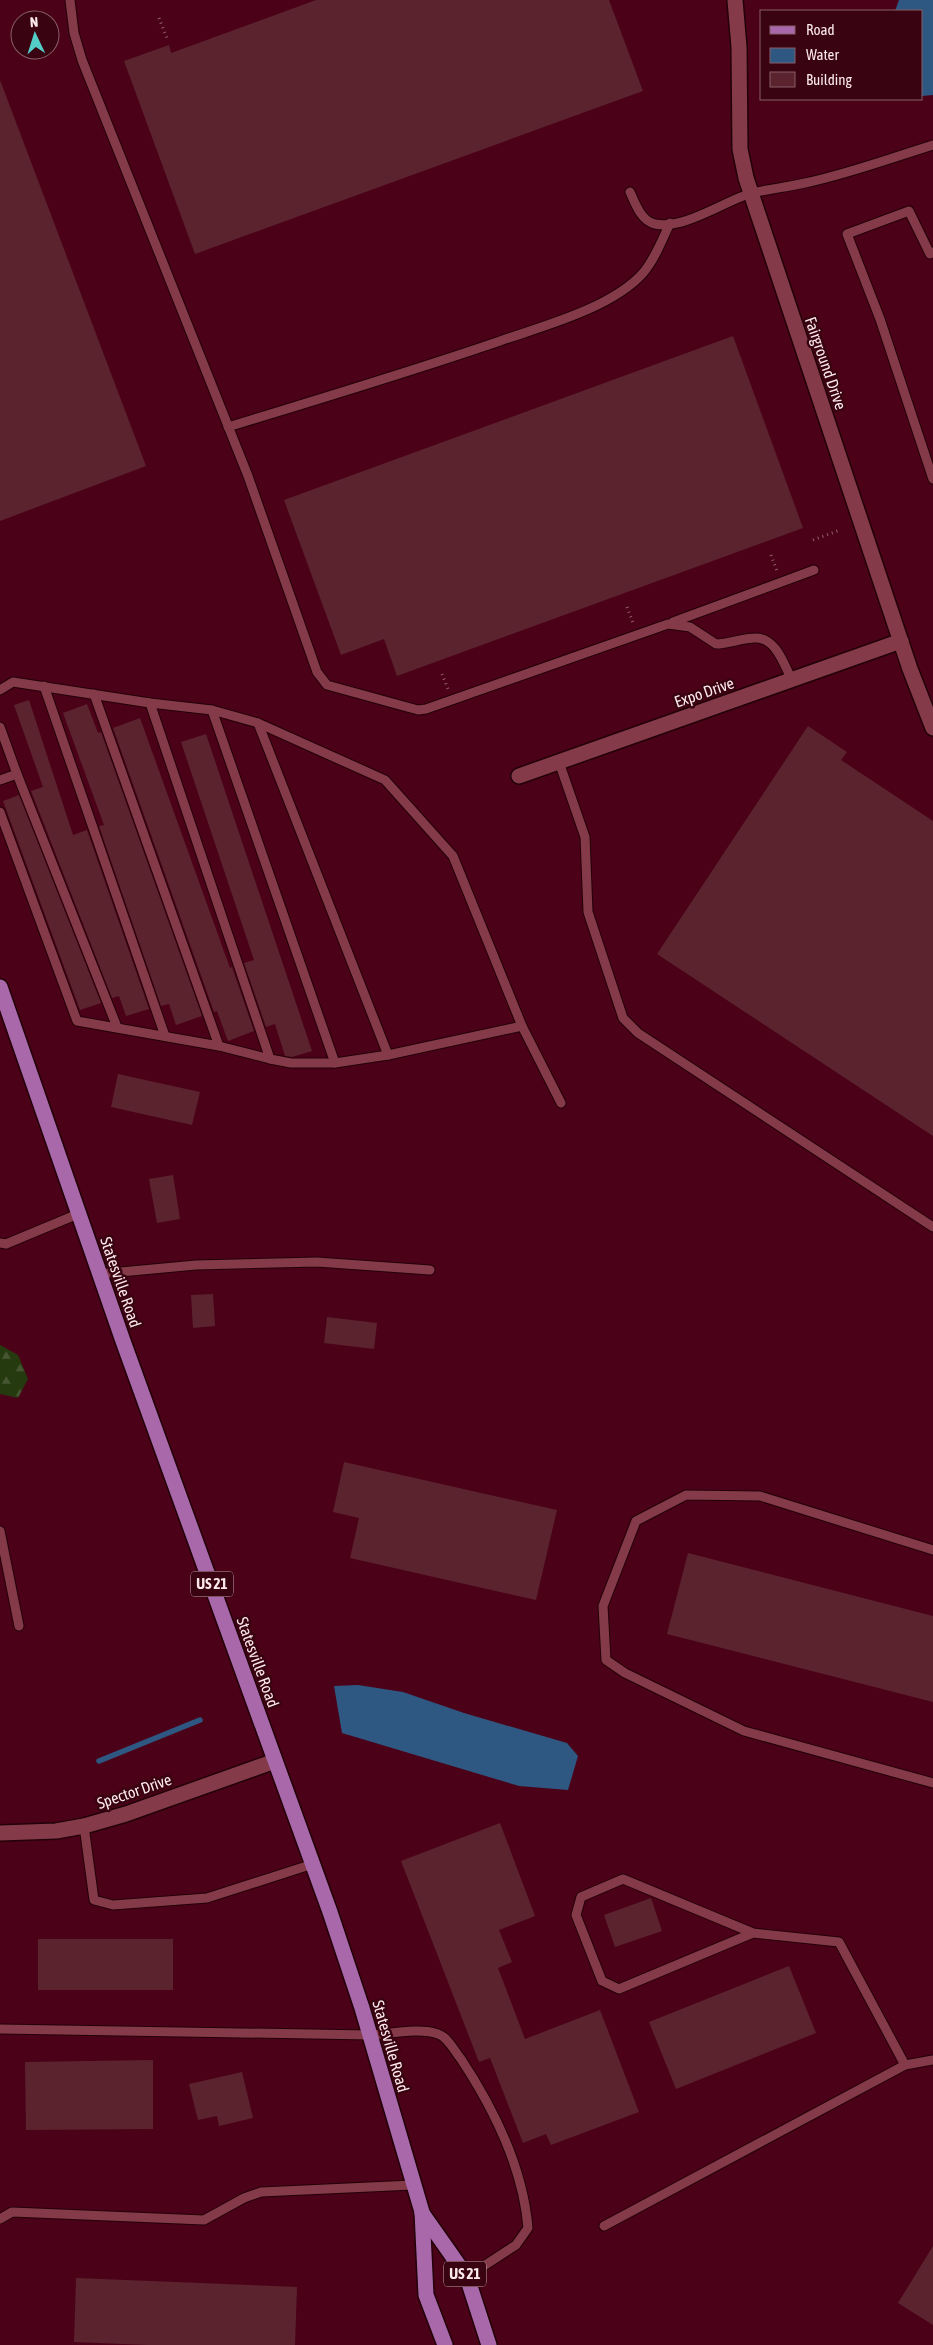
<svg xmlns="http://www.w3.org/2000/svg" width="933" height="2345" font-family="'Asap Condensed',sans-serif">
  <defs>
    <pattern id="forest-firs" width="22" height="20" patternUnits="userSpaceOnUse" patternTransform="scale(1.25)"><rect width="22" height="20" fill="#263a0f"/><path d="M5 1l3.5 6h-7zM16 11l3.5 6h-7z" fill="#465632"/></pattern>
  </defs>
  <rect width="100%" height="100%" fill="#4b0219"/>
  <polygon fill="url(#forest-firs)" points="0,1345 18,1355 28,1379 18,1398 0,1394"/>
  <g fill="#2e5781">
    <polygon points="899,0 933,0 933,95 922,96 922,11 895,11"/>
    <polygon points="358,1685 403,1692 464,1713 567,1743 578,1756 568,1790 519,1786 342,1733 334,1686"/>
  </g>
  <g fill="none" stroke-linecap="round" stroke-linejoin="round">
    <polyline stroke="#2e5781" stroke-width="5.5" points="99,1761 200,1720"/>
  </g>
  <g fill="#5b232e">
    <polygon points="316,0 609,0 643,91 195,254 124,61 169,45 171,53"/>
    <polygon points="0,80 146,466 0,521"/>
    <polygon points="733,336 803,528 397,676 384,639 341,655 284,500"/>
    <polygon points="29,700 73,835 87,830 149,1009 126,1016 119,996 112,998 31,791 43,787 14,705"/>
    <polygon points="87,704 98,733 101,732 202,1016 176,1025 169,1004 161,1006 99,826 104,825 63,713"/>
    <polygon points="140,718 230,968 232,967 254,1031 228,1041 217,1011 214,1012 113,728"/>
    <polygon points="808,726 847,752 841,760 933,821 933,1136 657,954"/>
    <polygon points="206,734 312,1051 292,1057 285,1056 275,1024 266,1027 244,963 254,960 181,742"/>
    <polygon points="19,795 101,1003 80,1010 3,801"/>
    <polygon points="118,1074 200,1092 192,1125 111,1107"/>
    <polygon points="173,1175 180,1219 157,1223 149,1179"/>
    <polygon points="213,1294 215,1326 193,1328 191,1295"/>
    <polygon points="327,1317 377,1323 374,1349 324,1343"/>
    <polygon points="344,1462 557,1510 536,1600 350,1558 359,1518 333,1512"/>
    <polygon points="688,1553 933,1616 933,1702 667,1634"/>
    <polygon points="500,1823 535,1916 499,1930 512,1962 498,1968 525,2039 600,2010 639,2112 551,2145 546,2134 523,2143 490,2058 479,2062 401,1861"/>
    <polygon points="651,1898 662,1931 615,1947 604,1915"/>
    <rect x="38" y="1939" width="135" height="51"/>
    <polygon points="789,1966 816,2033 676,2089 649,2022"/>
    <polygon points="153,2060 153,2129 26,2130 25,2062"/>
    <polygon points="242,2072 253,2118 219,2126 217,2116 198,2120 189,2084"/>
    <polygon points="933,2246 933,2325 898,2303"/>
    <polygon points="76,2278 297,2287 295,2345 148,2345 74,2342"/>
  </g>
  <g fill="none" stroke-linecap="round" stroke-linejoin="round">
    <defs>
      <g id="lane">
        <path d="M70,0L74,33L82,60L248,476L317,672L327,685L418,710L426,709L668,624L690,627L716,644C729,644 742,638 755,638C776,637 784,665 792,680"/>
        <path d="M630,192C635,203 641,221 655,224C684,230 724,201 752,193C769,189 787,187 805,183C848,174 891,158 933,145"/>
        <polyline points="933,252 930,254 909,211 847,234 880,319 933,479"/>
        <path d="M228,427C319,399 410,372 500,341C543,326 612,308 643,273C655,259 662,240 670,223"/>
        <polyline points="673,622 814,570"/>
        <polyline points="44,686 165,1036"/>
        <polyline points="0,690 13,682 150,703 212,710 258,723 385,780 453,856 522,1026 561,1103"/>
        <polyline points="94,694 219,1046"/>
        <polyline points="150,703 270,1059"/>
        <polyline points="258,723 388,1055 522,1026"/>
        <polyline points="0,727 17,774 0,780"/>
        <polyline points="559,762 585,837 588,912 623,1018 638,1033 933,1227"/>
        <polyline points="17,774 117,1027"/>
        <polyline points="0,812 77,1021 219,1046 270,1059 291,1063 335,1063 212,710"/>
        <polyline points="335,1063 388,1055"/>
        <polyline points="0,1243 6,1244 78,1214"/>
        <polyline points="99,1274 196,1265 317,1262 430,1270"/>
        <polyline points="0,1531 19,1626"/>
        <polyline points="933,1550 760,1496 686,1495 636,1521 603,1606 606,1660 625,1673 744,1731 933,1783"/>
        <polyline points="84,1826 94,1900 113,1905 207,1898 313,1864"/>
        <polyline points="753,1933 623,1879 581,1897 576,1915 602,1981 619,1989 753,1933 839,1942 905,2065"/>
        <path d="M0,2029L370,2035C388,2034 421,2027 438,2034C448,2037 455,2052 461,2059C494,2109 523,2168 528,2228L516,2245L467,2277"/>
        <polyline points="0,2219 12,2212 204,2220 244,2198 261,2192 413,2185"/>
        <polyline points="604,2226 905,2065 933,2060"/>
      </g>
      <g id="street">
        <polyline points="735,0 739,47 740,149 746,178 910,669 933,728"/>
        <polyline points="519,776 901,641"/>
        <polyline points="0,1833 56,1831 84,1826 126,1814 275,1761"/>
      </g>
      <g id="primary">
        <polyline points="0,987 123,1341 330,1912 362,2008 422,2212 426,2295 445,2345"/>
        <polyline points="422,2213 467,2277 489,2345"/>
      </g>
    </defs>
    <use href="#lane" stroke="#220108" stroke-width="11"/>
    <use href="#street" stroke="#220108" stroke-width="18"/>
    <use href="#primary" stroke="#220108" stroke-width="18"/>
    <g stroke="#915d6c" stroke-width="3" stroke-dasharray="1 4" stroke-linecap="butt">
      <polyline points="159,18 168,41"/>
      <polyline points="813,540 840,530"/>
      <polyline points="771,555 777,571"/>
      <polyline points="627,607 633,623"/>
      <polyline points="442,674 448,689"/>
    </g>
    <use href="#lane" stroke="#843a48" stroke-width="9"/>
    <use href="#street" stroke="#843a48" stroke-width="15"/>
    <use href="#primary" stroke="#a968aa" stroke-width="15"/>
  </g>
  <g text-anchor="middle" stroke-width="5" stroke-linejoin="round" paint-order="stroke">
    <g fill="#390312" stroke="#c2a4aa" stroke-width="1">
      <rect x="191" y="1571.5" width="42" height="25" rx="4"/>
      <rect x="444" y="2261.5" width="42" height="25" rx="4"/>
    </g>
    <g font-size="15" font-weight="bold" fill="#fce9eb">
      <text x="212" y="1589">US 21</text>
      <text x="465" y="2279">US 21</text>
    </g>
    <g font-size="16" fill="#fce9eb" stroke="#390312">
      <text transform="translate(826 363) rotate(71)" y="6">Fairground Drive</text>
      <text transform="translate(704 692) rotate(-19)" y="6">Expo Drive</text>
      <text transform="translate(121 1282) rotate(71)" y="6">Statesville Road</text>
      <text transform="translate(258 1662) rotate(70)" y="6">Statesville Road</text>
      <text transform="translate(134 1791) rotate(-19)" y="6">Spector Drive</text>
      <text transform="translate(391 2046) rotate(74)" y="6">Statesville Road</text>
    </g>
  </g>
  <rect x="760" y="10" width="162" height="90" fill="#390312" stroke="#875f69"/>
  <rect x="770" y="26" width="25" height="8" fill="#a968aa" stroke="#875f69"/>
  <text x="806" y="35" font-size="15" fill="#fce9eb">Road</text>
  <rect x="770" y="48" width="25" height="15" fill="#2e5781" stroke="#875f69"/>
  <text x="806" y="60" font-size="15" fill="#fce9eb">Water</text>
  <rect x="770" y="72" width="25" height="15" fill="#5b232e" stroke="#875f69"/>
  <text x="806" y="85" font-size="15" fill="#fce9eb">Building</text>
  <g transform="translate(35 35) rotate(356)"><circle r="24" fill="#390312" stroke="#875f69"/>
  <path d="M0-4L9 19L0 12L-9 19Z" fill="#54cdc7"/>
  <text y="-8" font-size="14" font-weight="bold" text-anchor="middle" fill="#fce9eb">N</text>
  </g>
</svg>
